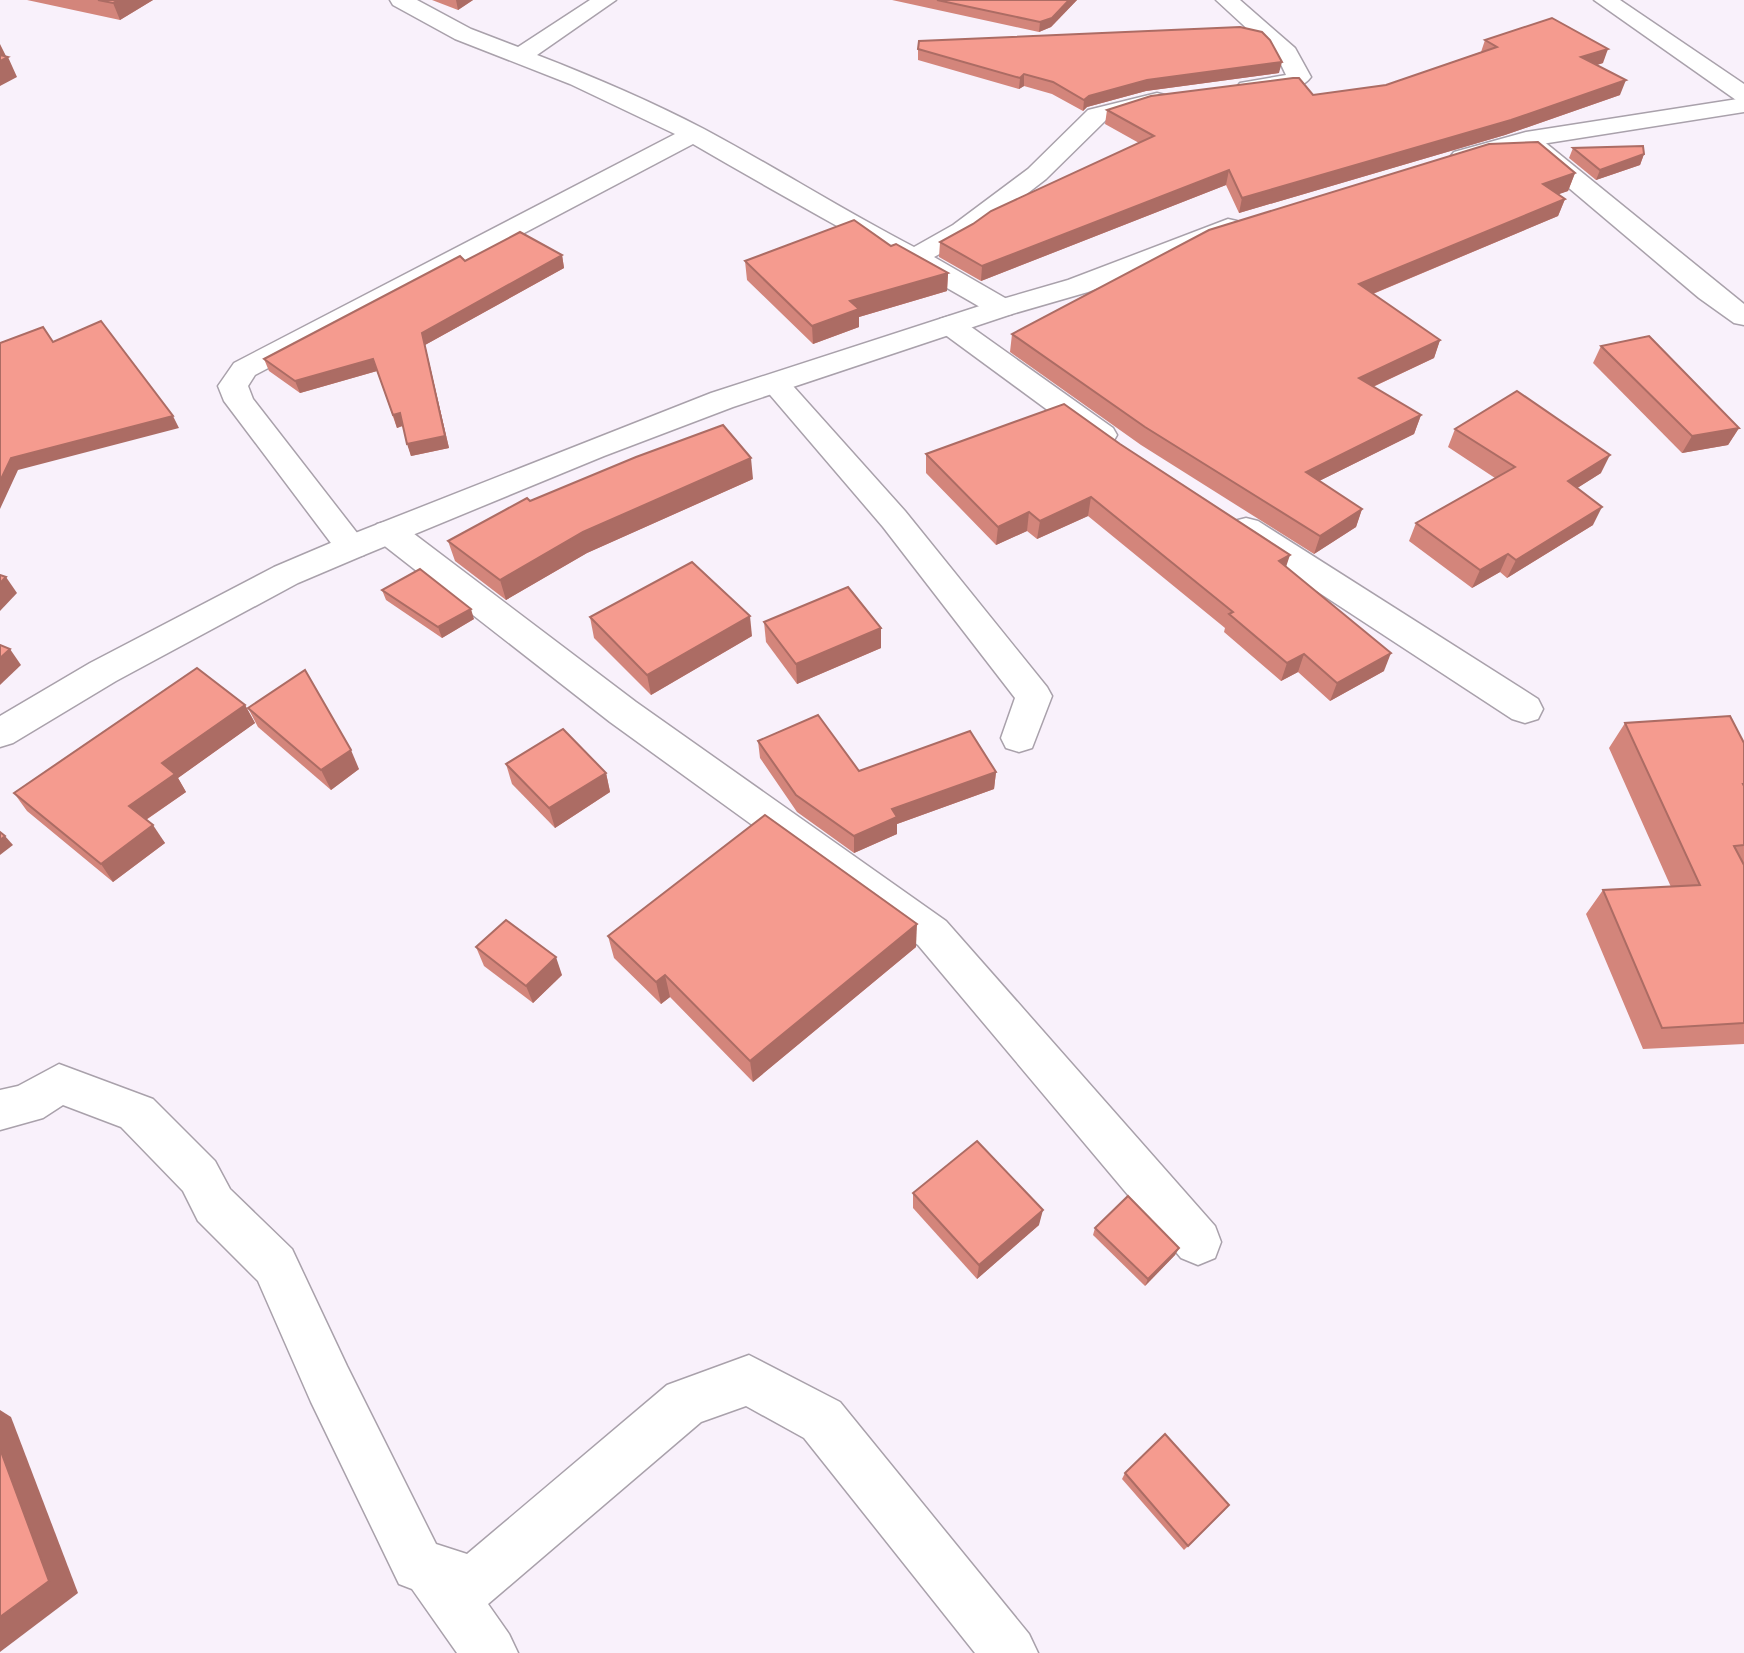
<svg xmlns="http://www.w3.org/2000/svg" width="1744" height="1653" font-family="Arial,sans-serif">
  <rect width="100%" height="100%" fill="#f9f1fb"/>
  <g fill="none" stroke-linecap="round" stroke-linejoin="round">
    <defs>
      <g id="street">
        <path d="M390,0H417L471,29L518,47L590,0H616L537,55C594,77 650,101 704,129C775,167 843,210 914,247L953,225L1028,169L1088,110L1157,93L1165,95L1169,100L1165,105L1106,120L1046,179L971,237L934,257L1012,302L1016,308L1012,314L1002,316L992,314C893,256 792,202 693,144L255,375L248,386L253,399L368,547L364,555L352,558L340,555L224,401L218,386L234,363L675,134L570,84L455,39L393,5Z"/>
        <path d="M1216,0H1240L1295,48L1311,77C1299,94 1258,98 1240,93L1236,88L1240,83L1286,75L1277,56Z"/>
        <polygon points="1594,0 1620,0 1744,84 1744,102 1736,100"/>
        <polygon points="1533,138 1542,140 1744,304 1744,325 1734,323 1699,298 1524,150 1521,145 1524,140"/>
        <polygon points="950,316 960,319 1113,428 1117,435 1113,442 1102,445 1091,442 940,331 936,325 940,319"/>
        <polygon points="775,374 785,377 905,511 1047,687 1052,696 1032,748 1019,752 1006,748 1001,738 1015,698 883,527 765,389 760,383 765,377"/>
        <polygon points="1246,518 1258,521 1538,699 1543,709 1538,719 1525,723 1512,719 1234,537 1230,529 1234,521"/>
        <polygon points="389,521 401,524 636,702 946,921 1215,1226 1221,1242 1215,1258 1198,1265 1181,1258 918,945 610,722 377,540 373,532 377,524"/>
        <polygon points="59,1064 153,1099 215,1161 230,1189 292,1249 347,1366 436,1544 467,1554 667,1385 749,1355 840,1402 1029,1634 1038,1653 975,1653 804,1438 746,1406 701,1422 488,1604 509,1634 518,1653 457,1653 412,1589 399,1584 311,1402 258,1281 198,1221 183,1191 121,1127 63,1105 43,1118 0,1130 0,1090 18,1086"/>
      </g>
      <g id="secondary">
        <polygon points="1744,98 1744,112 1529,146 1463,165 1454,162 1450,157 1454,152 1526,132"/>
        <polygon points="1228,219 1237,221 1241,227 1237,233 1088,292 1012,314 733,407 604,456 364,555 298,583 116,681 13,743 0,747 0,716 90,663 274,567 340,539 711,393 992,302 1068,280"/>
      </g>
    </defs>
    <use href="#street" stroke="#a9a1ab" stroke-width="3"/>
    <use href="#secondary" stroke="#a9a1ab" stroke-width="3"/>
    <use href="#street" fill="#fff" fill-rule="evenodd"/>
    <use href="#secondary" fill="#fff" fill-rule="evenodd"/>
  </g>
  <g fill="#d3857b">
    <polygon points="27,0 153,0 120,20"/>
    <polygon points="432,0 473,0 458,10"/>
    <polygon points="892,0 1077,0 1051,27 1039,32"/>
    <polygon points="1485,40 1603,63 1596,65 1620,95 1505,135 1239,213 1226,185 981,281 939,257 940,242 1139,143 1105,124 1107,110 1313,95 1386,85 1481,52"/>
    <polygon points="918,49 1279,73 1146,91 1087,107 1083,111 1052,94 1024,86 1019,89 918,60"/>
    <polygon points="1573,148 1644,154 1640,165 1596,180 1569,158"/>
    <polygon points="1575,173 1568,191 1558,194 1565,199 1558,216 1373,294 1440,340 1434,358 1373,387 1421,415 1414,434 1319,481 1362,509 1356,527 1314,554 1141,445 1010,352 1012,334"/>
    <polygon points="891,246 948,273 947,291 859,317 859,327 813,344 747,280 745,261"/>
    <polygon points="562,255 564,268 425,345 449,448 411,456 403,426 397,428 377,371 300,393 269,371 264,359 465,261"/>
    <polygon points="1601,346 1739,428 1728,445 1682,453 1593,363"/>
    <polygon points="1064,404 1286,567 1384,671 1330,701 1298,672 1281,681 1224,632 1225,628 1088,516 1037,539 1027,531 996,545 926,473 926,454"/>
    <polygon points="1455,429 1601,473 1577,488 1593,525 1507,578 1500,572 1472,588 1409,541 1416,523 1495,478 1448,447"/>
    <polygon points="753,479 587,553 506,600 455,561 448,541 530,501"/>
    <polygon points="382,590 474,619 442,638 386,600"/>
    <polygon points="590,617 752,636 651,695 594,638"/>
    <polygon points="764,622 881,628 881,648 797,684 766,642"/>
    <polygon points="245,705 255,723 178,778 186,792 146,820 165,843 113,882 27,811 14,793"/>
    <polygon points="248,708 359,769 331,790 258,727"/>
    <polygon points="1625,723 1744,743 1744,1044 1643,1049 1586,914 1603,890 1671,887 1609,748"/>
    <polygon points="758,741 859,771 996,772 994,789 897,824 897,834 854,853 797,812 760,758"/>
    <polygon points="506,764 606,773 610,792 555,828 512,784"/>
    <polygon points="608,936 916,947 753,1082 670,997 661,1004 614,958"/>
    <polygon points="476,947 562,975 533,1003 484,966"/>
    <polygon points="913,1193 1039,1225 977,1279 913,1208"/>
    <polygon points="1095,1228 1179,1248 1175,1255 1145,1286 1093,1235"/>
    <polygon points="1125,1473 1225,1510 1184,1550 1122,1479"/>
  </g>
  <g fill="#ac6c64">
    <polygon points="119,0 153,0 120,20 113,3"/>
    <polygon points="456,0 473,0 458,10"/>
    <polygon points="1069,0 1077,0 1051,27 1039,32 1040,22"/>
    <polygon points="0,44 7,58 8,57 17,77 0,86"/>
    <polygon points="1608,49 1603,63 1576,72 1581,57"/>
    <polygon points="1282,62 1279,73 1146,91 1087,107 1083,111 1084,100 1089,96 1147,80"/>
    <polygon points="1024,74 1024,86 1019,89 1020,78"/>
    <polygon points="1626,80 1620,95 1505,135 1239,213 1242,198"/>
    <polygon points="1644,154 1640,165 1596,180 1600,170"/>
    <polygon points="1229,170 1226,185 981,281 982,266"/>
    <polygon points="1575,173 1568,191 1537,202 1543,184"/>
    <polygon points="1565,199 1558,216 1353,302 1359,284"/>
    <polygon points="562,255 564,268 425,345 449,448 411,456 407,444 422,333"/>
    <polygon points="948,273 947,291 859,317 859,327 813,344 812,326 850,301"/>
    <polygon points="1440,340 1434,358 1353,396 1359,378"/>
    <polygon points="373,359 377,371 300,393 295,381"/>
    <polygon points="400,413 404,425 397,428 393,415"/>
    <polygon points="1421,415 1414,434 1301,490 1306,472"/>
    <polygon points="173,416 179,428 18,470 0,509 0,481 11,458"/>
    <polygon points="1739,428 1728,445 1682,453 1692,436"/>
    <polygon points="1610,455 1601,473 1560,499 1568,481"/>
    <polygon points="751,458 753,479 587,553 506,600 500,580 583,532"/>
    <polygon points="1091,497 1088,516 1037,539 1040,521"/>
    <polygon points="1602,507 1593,525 1507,578 1516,560"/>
    <polygon points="1362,509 1356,527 1314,554 1320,536"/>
    <polygon points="1029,512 1027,531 996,545 998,527"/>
    <polygon points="1508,554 1500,572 1472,588 1480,570"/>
    <polygon points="1290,555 1284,573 1279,561"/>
    <polygon points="6,577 17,593 0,611 0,583"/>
    <polygon points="471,609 474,619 442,638 438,627"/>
    <polygon points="750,616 752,636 651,695 647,675"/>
    <polygon points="881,628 881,648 797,684 796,664"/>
    <polygon points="10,649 21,665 0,685 0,658"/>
    <polygon points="1391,653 1384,671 1330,701 1337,683"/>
    <polygon points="1304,654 1298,672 1281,681 1287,663"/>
    <polygon points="245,705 255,723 178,778 186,792 141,823 129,806 162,763"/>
    <polygon points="351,750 359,769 331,790 321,770"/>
    <polygon points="996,772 994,789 897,824 897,834 854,853 854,836 892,809"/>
    <polygon points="606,773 610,792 555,828 549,808"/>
    <polygon points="153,825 165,843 113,882 101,864"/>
    <polygon points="5,836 13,845 0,855 0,840"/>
    <polygon points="917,924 916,947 753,1082 750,1061"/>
    <polygon points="556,957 562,975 533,1003 526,986"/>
    <polygon points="665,975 670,997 661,1004 656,982"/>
    <polygon points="1043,1210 1039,1225 977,1279 979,1265"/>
    <polygon points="1179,1248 1175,1255 1145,1286 1148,1279"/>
    <polygon points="0,1410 11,1417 78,1593 0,1652"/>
  </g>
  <g fill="#f59b8f" stroke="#ac6c64" stroke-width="2">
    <polygon points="98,0 119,0 113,3"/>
    <polygon points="937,0 1069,0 1052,18 1040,22"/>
    <polygon points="1552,18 1608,49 1581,57 1626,80 1511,120 1242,198 1229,170 982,266 940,242 973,224 991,211 1154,136 1107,110 1151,96 1293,78 1299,78 1313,95 1386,85 1497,47 1485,40"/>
    <polygon points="1240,27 1262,32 1270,40 1282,62 1147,80 1089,96 1084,100 1053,82 1024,74 1020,78 918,49 919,41"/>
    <polygon points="0,55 8,57 0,61"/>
    <polygon points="1538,142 1575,173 1543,184 1565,199 1359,284 1440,340 1359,378 1421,415 1306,472 1362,509 1320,536 1145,427 1012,334 1209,230 1489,144"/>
    <polygon points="1643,146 1644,154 1600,170 1573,148"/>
    <polygon points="854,220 891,246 896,244 948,273 850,301 859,309 812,326 745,261"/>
    <polygon points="520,232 562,255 422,333 445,436 407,444 400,413 393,415 373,359 295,381 264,359 460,256 465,261"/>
    <polygon points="101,321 173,416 11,458 0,481 0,343 43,327 53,342"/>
    <polygon points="1649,336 1739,428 1692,436 1601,346"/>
    <polygon points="1517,391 1610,455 1568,481 1602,507 1516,560 1508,554 1480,570 1416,523 1515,467 1455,429"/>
    <polygon points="1064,404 1120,444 1290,555 1279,561 1391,653 1337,683 1304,654 1287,663 1229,614 1233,612 1091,497 1040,521 1029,512 998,527 926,454"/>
    <polygon points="723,425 751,458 583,532 500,580 448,541 527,498 530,501 636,457"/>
    <polygon points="692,562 750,616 647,675 590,617"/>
    <polygon points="420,569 471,609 438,627 382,590"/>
    <polygon points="0,575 6,577 0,583"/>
    <polygon points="848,587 881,628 796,664 764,622"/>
    <polygon points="0,645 10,649 0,658"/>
    <polygon points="197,668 245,705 162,763 175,774 129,806 153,825 101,864 14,793"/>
    <polygon points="305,670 351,750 321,770 248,708"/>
    <polygon points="818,715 859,771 970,731 996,772 892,809 897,817 854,836 796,795 758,741"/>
    <polygon points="1730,716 1744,743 1744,784 1743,784 1744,786 1744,845 1734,846 1744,865 1744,1023 1662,1028 1603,890 1700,885 1625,723"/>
    <polygon points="563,729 606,773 549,808 506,764"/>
    <polygon points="765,815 917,924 750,1061 665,975 656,982 608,936"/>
    <polygon points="0,832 5,836 0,840"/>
    <polygon points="506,920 556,957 526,986 476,947"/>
    <polygon points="977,1141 1043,1210 979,1265 913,1193"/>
    <polygon points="1128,1196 1179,1248 1148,1279 1095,1228"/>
    <polygon points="1165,1434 1229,1505 1188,1546 1125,1473"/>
    <polygon points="0,1449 49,1581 0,1617"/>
  </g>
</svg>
